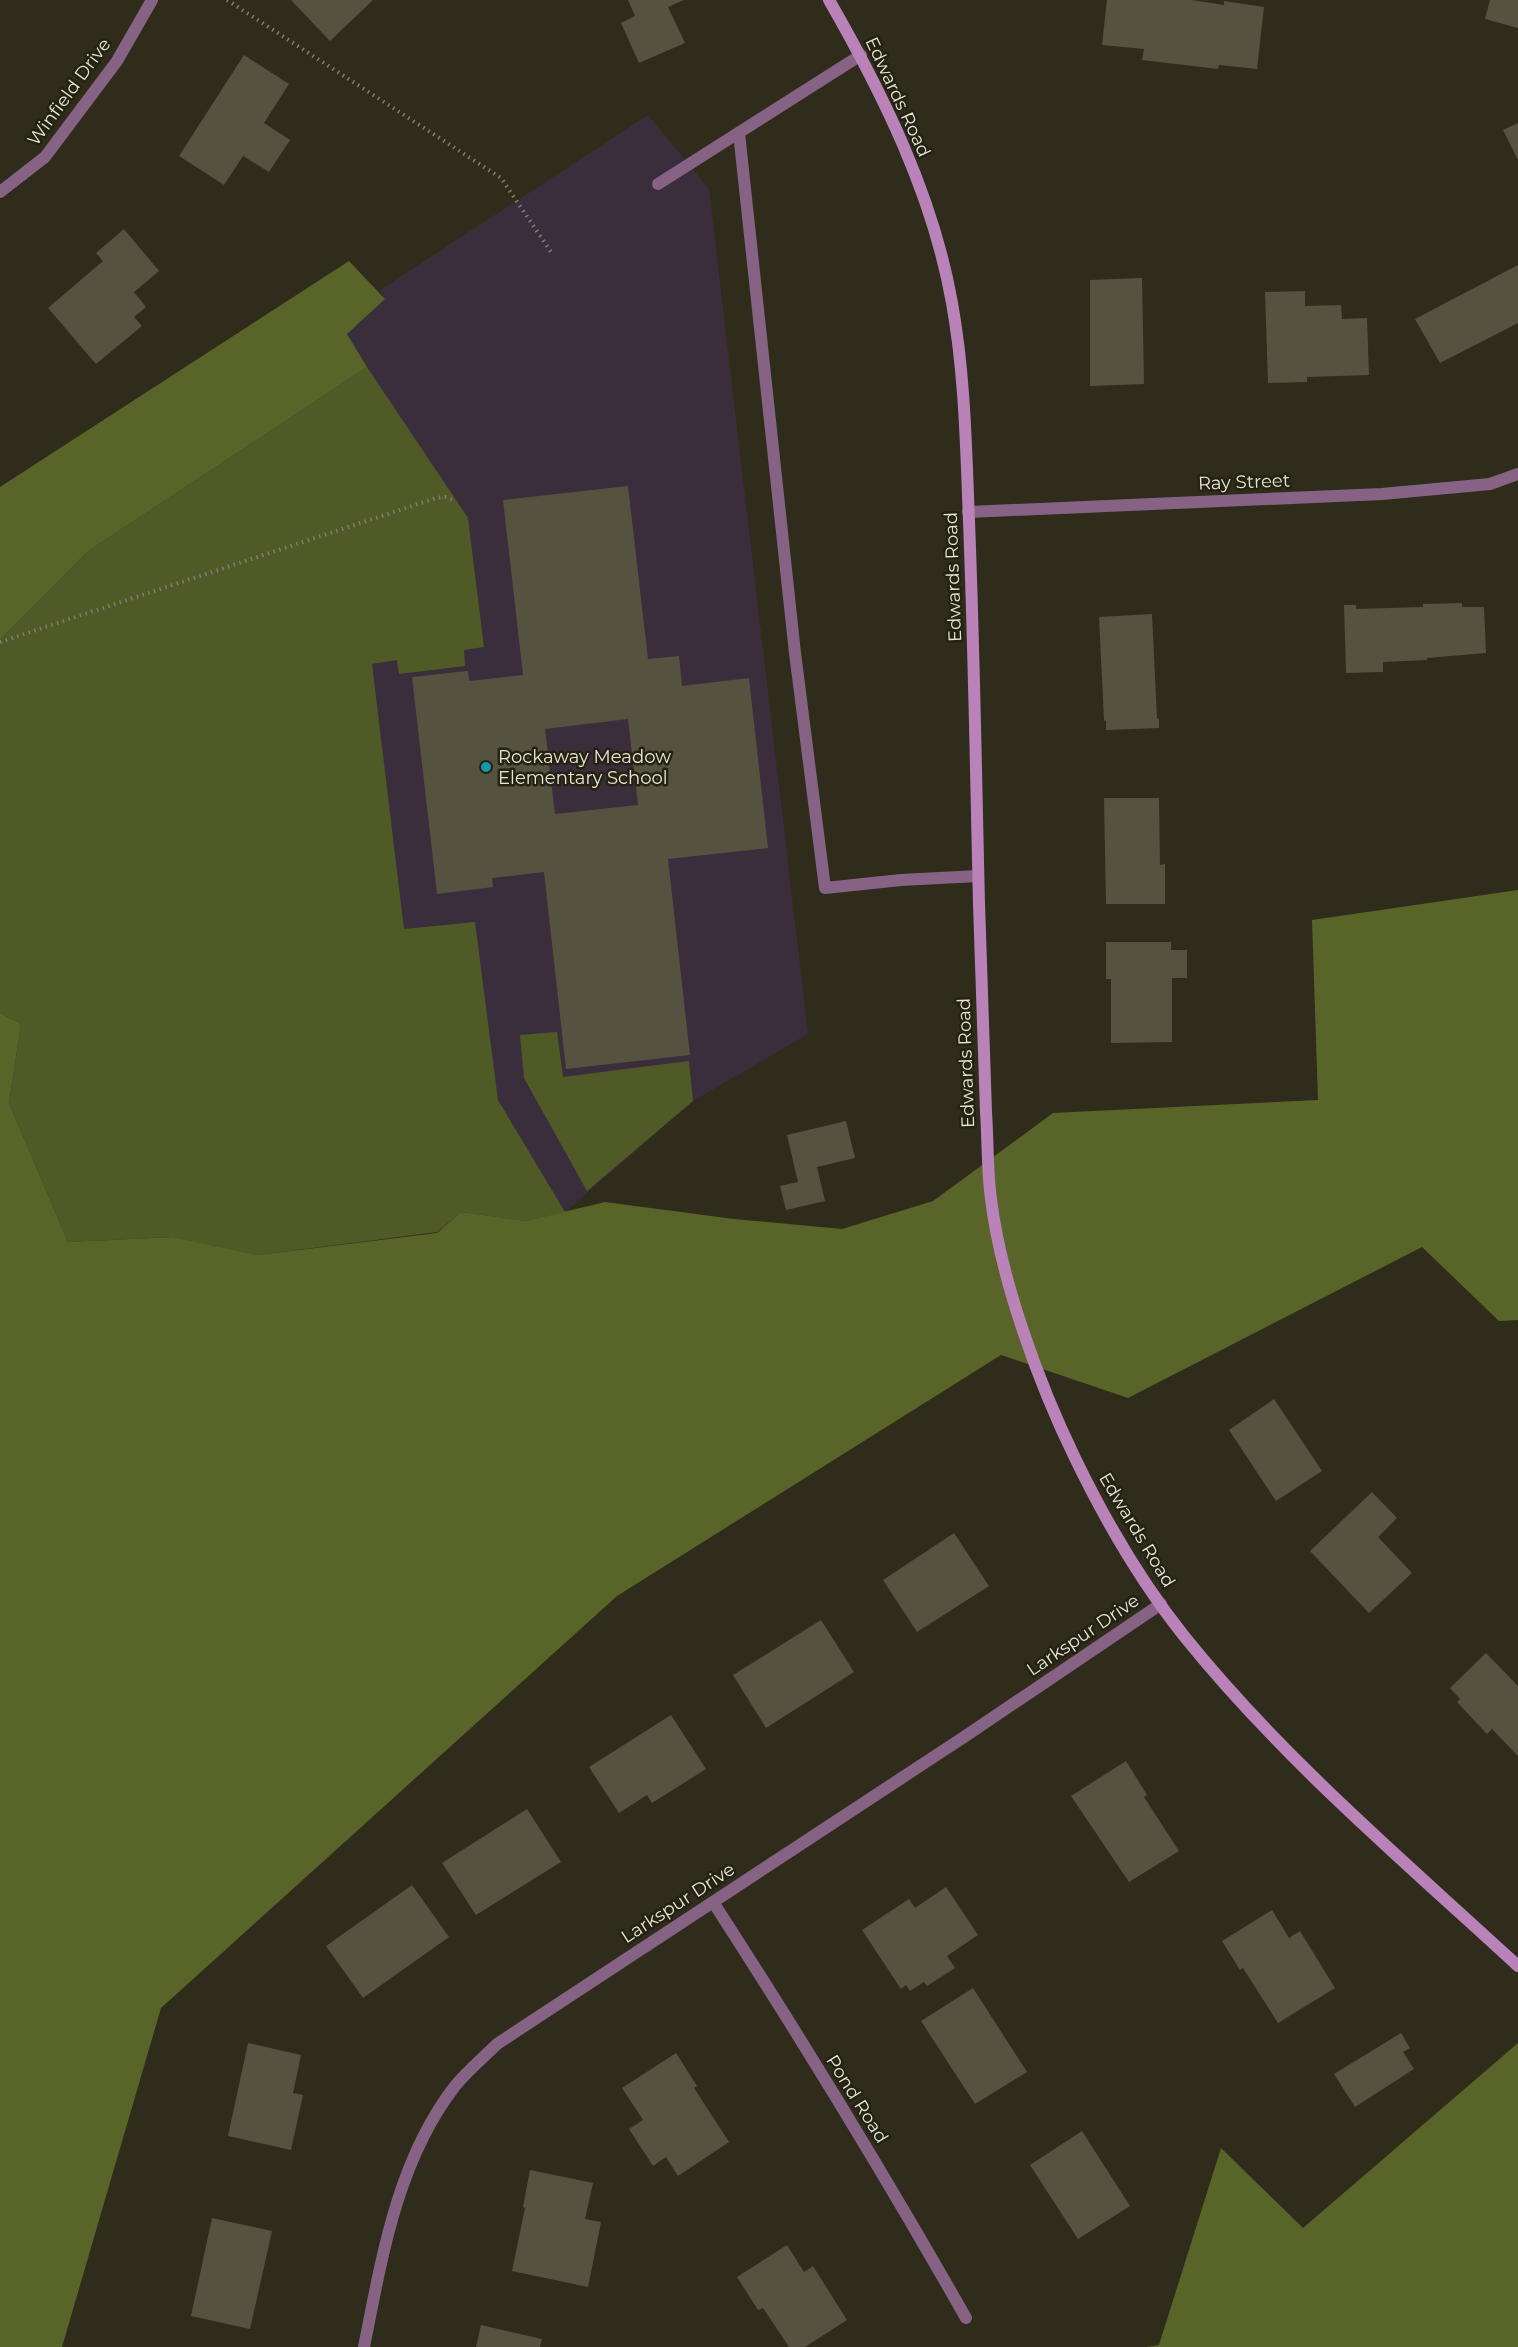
<svg xmlns="http://www.w3.org/2000/svg" width="1518" height="2347" font-family="Montserrat,sans-serif">
  <rect width="100%" height="100%" fill="#2f2c1c"/>
  <polygon fill="#3b2e3c" points="648,115 709,189 808,1034 693,1101 565,1212 526,1221 258,1255 172,1237 68,1242 9,1103 21,1024 0,1013 0,640 87,552 367,367 347,334 384,299 380,290"/>
  <g fill="#4f5a27">
    <polygon points="367,367 468,518 484,647 464,650 465,666 399,674 397,660 372,664 404,929 475,922 498,1100 565,1212 526,1221 461,1212 437,1232 258,1255 172,1237 68,1242 9,1103 21,1024 0,1013 0,640 87,552"/>
    <polygon points="557,1032 563,1077 689,1061 693,1101 587,1191 524,1078 520,1035"/>
  </g>
  <g fill="#596528">
    <polygon points="349,261 385,299 347,334 367,367 87,552 0,640 0,487"/>
    <polygon points="1518,890 1518,1320 1499,1321 1422,1247 1128,1398 1001,1355 617,1596 161,2008 62,2347 0,2347 0,1013 21,1024 9,1103 68,1242 173,1237 258,1255 437,1233 461,1212 526,1221 605,1202 734,1219 842,1229 933,1201 1053,1113 1318,1100 1312,920"/>
    <polygon points="1518,2043 1518,2347 1146,2347 1159,2345 1221,2148 1303,2228"/>
  </g>
  <g fill="#555240" fill-rule="evenodd">
    <polygon points="291,0 373,0 330,41"/>
    <polygon points="628,0 684,0 668,7 685,43 639,63 621,23 635,16"/>
    <polygon points="1107,0 1192,0 1224,5 1224,1 1264,7 1257,69 1219,65 1218,69 1142,60 1144,49 1102,45"/>
    <polygon points="1490,0 1518,0 1518,28 1485,19"/>
    <polygon points="244,55 289,84 264,123 290,140 269,172 243,156 224,185 179,156"/>
    <polygon points="1518,123 1518,160 1503,130"/>
    <polygon points="124,229 159,271 134,292 146,307 134,317 142,326 96,364 48,308 103,261 96,253"/>
    <polygon points="1518,265 1518,323 1440,363 1415,319"/>
    <polygon points="1142,278 1144,384 1090,386 1090,280"/>
    <polygon points="1305,291 1305,306 1341,305 1342,319 1367,318 1369,375 1307,377 1307,382 1268,383 1265,292"/>
    <path d="M628,486L648,659L679,656L682,686L749,678L768,848L668,859L690,1055L566,1069L544,872L492,878L493,887L437,894L412,677L468,671L469,681L523,675L503,500ZM628,719L638,805L555,814L545,729Z"/>
    <polygon points="1462,603 1462,607 1484,607 1486,653 1427,658 1427,660 1383,662 1383,672 1346,673 1344,605 1356,605 1356,609 1423,607 1423,604"/>
    <polygon points="1152,614 1157,718 1159,719 1159,728 1106,730 1106,721 1104,720 1099,617"/>
    <polygon points="1104,798 1159,798 1160,865 1165,864 1165,904 1106,904"/>
    <polygon points="1106,942 1171,942 1171,950 1187,950 1187,978 1172,978 1172,1042 1111,1043 1111,979 1106,979"/>
    <polygon points="846,1121 855,1158 817,1167 825,1201 786,1210 780,1186 798,1182 787,1135"/>
    <polygon points="1274,1399 1322,1471 1276,1501 1229,1430"/>
    <polygon points="1372,1492 1397,1518 1378,1537 1412,1573 1369,1613 1310,1551"/>
    <polygon points="954,1533 989,1586 917,1632 883,1580"/>
    <polygon points="821,1620 854,1672 766,1728 733,1675"/>
    <polygon points="1486,1653 1518,1686 1518,1756 1492,1729 1487,1734 1457,1702 1460,1699 1450,1688"/>
    <polygon points="671,1715 706,1769 652,1803 647,1795 619,1813 589,1767"/>
    <polygon points="1126,1761 1147,1795 1144,1797 1179,1851 1129,1882 1071,1796"/>
    <polygon points="527,1809 561,1862 476,1915 442,1863"/>
    <polygon points="412,1885 449,1937 363,1998 326,1946"/>
    <polygon points="946,1887 978,1935 947,1956 955,1968 927,1986 924,1982 910,1991 906,1985 901,1989 862,1930 909,1899 915,1908"/>
    <polygon points="1272,1910 1289,1938 1300,1931 1335,1988 1278,2023 1243,1968 1240,1970 1222,1941"/>
    <polygon points="973,1988 1027,2072 975,2104 921,2021"/>
    <polygon points="1401,2033 1410,2048 1403,2052 1414,2069 1355,2107 1334,2074"/>
    <polygon points="248,2043 301,2055 293,2093 303,2095 291,2150 228,2136"/>
    <polygon points="676,2053 697,2086 694,2088 729,2142 678,2176 666,2157 653,2166 629,2129 643,2120 622,2088"/>
    <polygon points="1082,2131 1130,2206 1078,2239 1030,2165"/>
    <polygon points="530,2170 593,2183 585,2219 601,2222 588,2287 512,2271 525,2208 523,2207"/>
    <polygon points="212,2218 272,2231 250,2329 191,2316"/>
    <polygon points="787,2245 804,2272 813,2266 847,2320 805,2347 789,2347 763,2308 758,2310 737,2277"/>
    <polygon points="481,2325 542,2339 540,2347 476,2347"/>
  </g>
  <g fill="none" stroke-linecap="round" stroke-linejoin="round">
    <g stroke="#807e70" stroke-width="4" stroke-dasharray="1.5 4.5" stroke-linecap="butt">
      <polyline points="227,0 501,178 551,252"/>
      <polyline points="0,642 436,498 445,497 453,500"/>
    </g>
    <g stroke="#866385" stroke-width="12">
      <polyline points="739,133 795,653 825,888 901,880 978,876"/>
      <polyline points="658,184 861,55"/>
    </g>
    <g stroke="#866385" stroke-width="12">
      <polyline points="0,192 45,157 117,61 152,0"/>
      <polyline points="968,512 1382,494 1490,484 1518,474"/>
      <path d="M713,1902C801,2038 886,2177 966,2318"/>
      <path d="M364,2347C382,2257 397,2161 455,2086C467,2071 483,2058 497,2044L967,1735L1161,1604"/>
    </g>
    <path stroke="#b982b8" stroke-width="12" d="M829,0C883,94 933,195 952,303C965,375 966,448 969,521C974,648 976,776 979,904C981,973 983,1042 986,1112C988,1141 987,1170 991,1199C1001,1281 1039,1384 1075,1458C1105,1520 1141,1582 1184,1636C1282,1758 1403,1860 1518,1966"/>
  </g>
  <circle fill="#0f9aa8" stroke="#252212" stroke-width="2" cx="486" cy="767" r="6"/>
  <g text-anchor="middle" stroke-width="5" stroke-linejoin="round" paint-order="stroke">
    <g font-size="18" fill="#e6e5da" stroke="#252212">
      <text transform="translate(69 92) rotate(-54)" y="6">Winfield Drive</text>
      <text transform="translate(898 97) rotate(65)" y="6">Edwards Road</text>
      <text transform="translate(1244 482) rotate(-2)" y="6">Ray Street</text>
      <text transform="translate(953 577) rotate(-92)" y="6">Edwards Road</text>
      <text transform="translate(966 1063) rotate(-92)" y="6">Edwards Road</text>
      <text transform="translate(1137 1530) rotate(59)" y="6">Edwards Road</text>
      <text transform="translate(1083 1635) rotate(-34)" y="6">Larkspur Drive</text>
      <text transform="translate(678 1903) rotate(-33)" y="6">Larkspur Drive</text>
      <text transform="translate(857 2099) rotate(58)" y="6">Pond Road</text>
    </g>
    <g font-size="18" fill="#e6e5da" stroke="#252212" text-anchor="start">
      <text x="498" y="763">Rockaway Meadow<tspan x="498" dy="21">Elementary School</tspan></text>
    </g>
  </g>
</svg>
